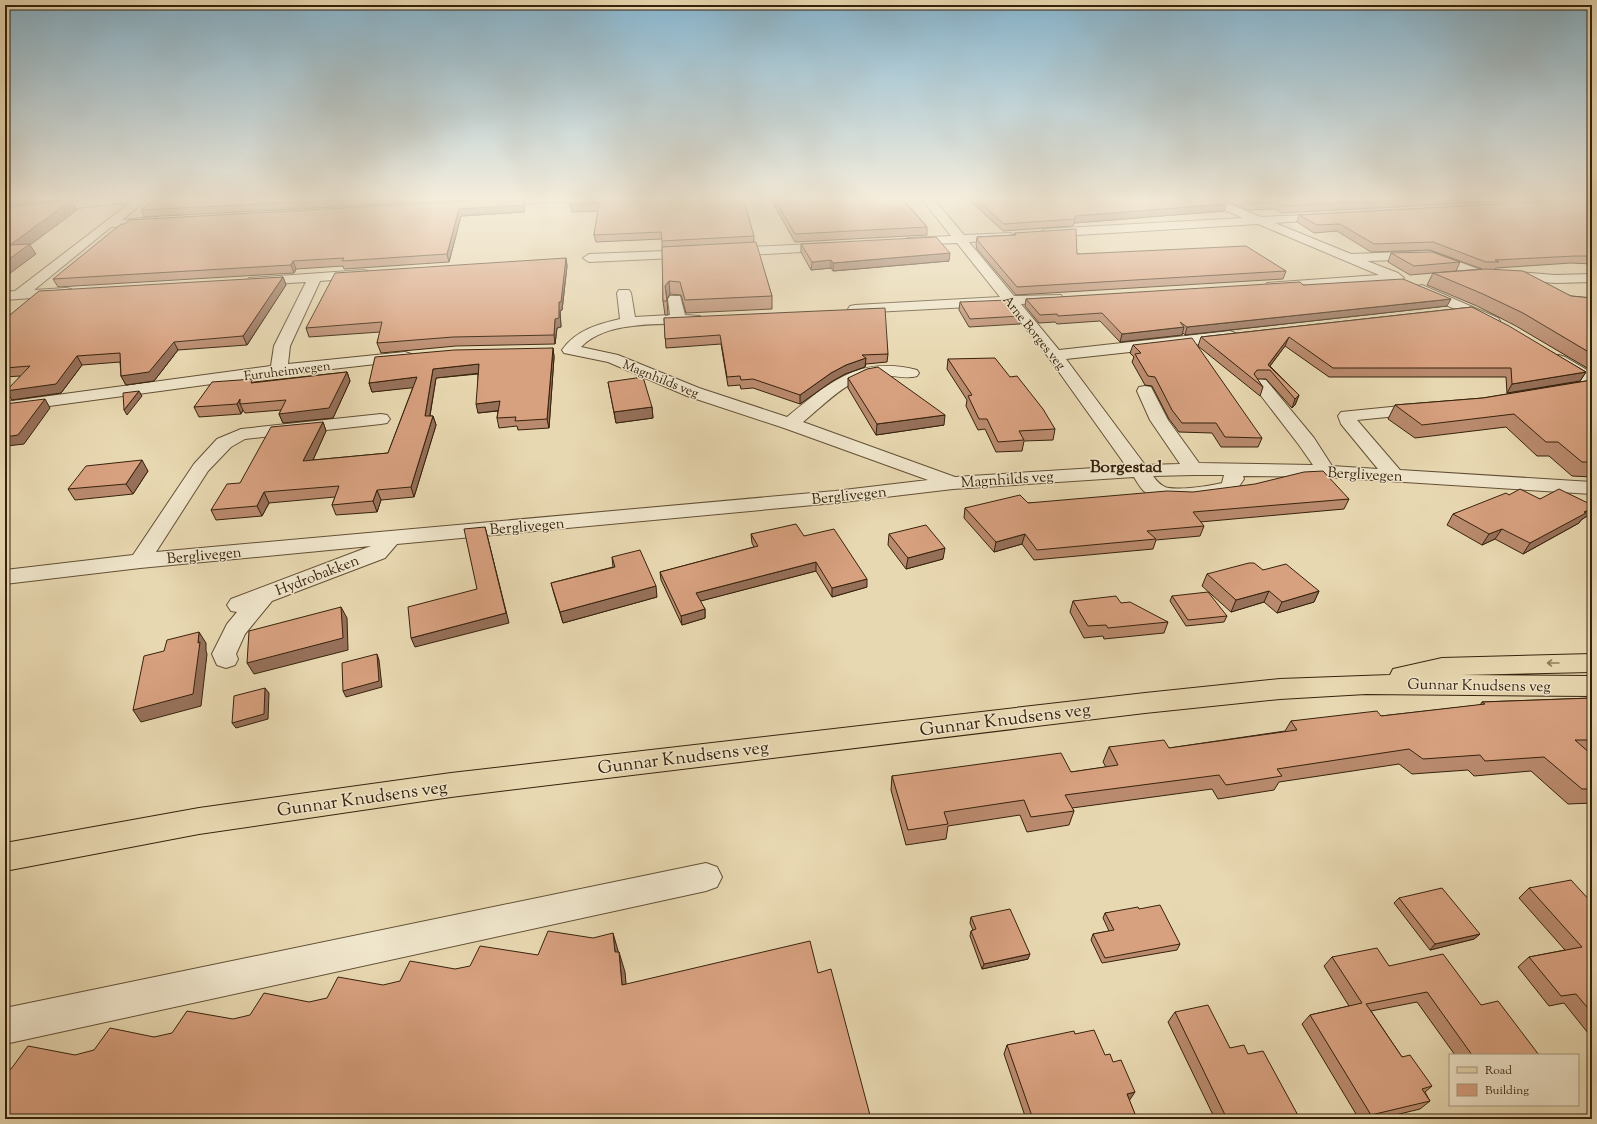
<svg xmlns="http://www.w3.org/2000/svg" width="1597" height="1124" font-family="'Sorts Mill Goudy',serif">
  <rect width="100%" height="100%" fill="#e8d8b1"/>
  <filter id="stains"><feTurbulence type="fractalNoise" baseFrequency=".005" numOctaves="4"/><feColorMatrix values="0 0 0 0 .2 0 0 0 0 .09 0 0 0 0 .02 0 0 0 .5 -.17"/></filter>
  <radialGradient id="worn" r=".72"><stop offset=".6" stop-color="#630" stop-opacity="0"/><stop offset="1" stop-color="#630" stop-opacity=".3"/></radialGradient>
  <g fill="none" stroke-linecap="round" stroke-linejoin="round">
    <defs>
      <g id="minor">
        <polygon points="111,198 149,198 122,220 155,217 161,221 155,225 111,227 34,290 66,288 71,289 73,292 71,295 5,300 5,292 15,291 131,202 5,216 5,210"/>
        <polygon points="512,198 582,198 576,201 495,205 489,202 495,199"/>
        <path d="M921,198H933L964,235L1011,233L1013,236L1011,239L1007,240L969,242L1014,296L1061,295L1063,298L1061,301L1056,302L1021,304L1059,350L1230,331L1235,333L1238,336L1235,339L1230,341L1066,359L1145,465L1180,464L1150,420L1137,391L1139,387L1145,386L1151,387L1168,420L1199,463L1313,465L1299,445L1252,384L1254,380L1260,379L1266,380L1314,438L1332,466L1378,469L1341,424L1338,416L1341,412L1421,404L1427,405L1430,409L1427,413L1357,420L1400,470L1592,482V494L1326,477L1243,476L1244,479L1236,491C1215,498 1163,508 1145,492C1141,489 1137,482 1134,477L953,489L835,503L397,544L385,558L272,601L245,634L236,654L238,659L235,665L226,668L217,665L212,654L227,624L237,612L231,611L227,605L231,599L371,546L140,568L5,584V570L133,555L194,464L217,439L241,429L381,414L387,415L390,419L387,423L381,424L245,439L231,447L208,471L156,552L835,491L928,480L784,428L687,396L608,362L564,353L562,350C576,330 598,324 620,319L617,293L619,290H629L631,293L635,317L670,315L668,299L670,296H680L685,315L700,316L702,319L700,322L695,323C660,325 607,320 581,347L618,355L699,388L787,417C829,383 859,355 917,370L919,373L917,376C904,380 890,374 877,375C848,378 824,405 803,422L955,477L1126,466L1049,358L1007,305L855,313L850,312L848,309L850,306L855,305L1000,297L957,243L905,245L903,242L905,239L909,238L951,236ZM1193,475H1224L1222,483C1211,486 1175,491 1165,487C1159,484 1157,481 1153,476Z"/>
        <polygon points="1200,198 1215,198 1261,217 1332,214 1334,216 1332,218 1328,219 1275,223 1351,254 1430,251 1486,272 1488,275 1486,278 1476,278 1428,259 1367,261 1398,273 1404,278 1402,281 1397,282 1272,290 1267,289 1265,286 1267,283 1379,275 1258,224 1045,237 1039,233 1045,229 1243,218 1202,200"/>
        <polygon points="1538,198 1553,198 1592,214 1592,222 1540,200"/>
        <polygon points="831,243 837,247 835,250 730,256 724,252 730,248"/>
        <polygon points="691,250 696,251 697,254 696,257 589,262 583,258 589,254"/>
        <polygon points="363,270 368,271 370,274 368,277 320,281 290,346 288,364 405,352 411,354 413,357 411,360 279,375 5,412 5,402 271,366 274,346 306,282 254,285 249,284 247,281 249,278"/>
        <polygon points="1505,271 1555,275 1592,274 1592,282 1555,283 1500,278 1498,275 1500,272"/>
        <polygon points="1422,285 1498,318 1500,321 1498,324 1488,324 1417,292 1415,289 1417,286"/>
        <polygon points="1559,355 1565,357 1592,373 1592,385 1586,384 1553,363 1551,360 1553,357"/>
        <polygon points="706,863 717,867 722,877 717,887 706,891 5,1044 5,1008"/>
      </g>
      <polygon id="major" points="1592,654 1592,672 1462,675 1592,676 1592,696 1366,694 1280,699 1145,713 451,797 199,834 5,871 5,843 199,808 451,773 1145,693 1280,679 1390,675 1393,669 1442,658"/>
    </defs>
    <use href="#minor" stroke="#635035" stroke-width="2"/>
    <use href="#major" stroke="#37220c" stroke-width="2"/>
    <use href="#minor" fill="#f0e6cc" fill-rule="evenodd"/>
    <use href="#major" fill="#e8d8b1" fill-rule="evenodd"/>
  </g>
  <g fill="#b98a6d" stroke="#37220c">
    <polygon points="156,198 502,198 144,217 141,210"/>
    <polygon points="524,198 525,205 524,212 461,216 449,262 344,269 343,266 296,269 294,273 58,287 53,279"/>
    <polygon points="571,198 754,236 754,242 772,296 772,309 686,313 681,295 670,294 667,299 668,315 665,315 663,301 662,239 596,242 594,235 598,211 572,212 570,205"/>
    <polygon points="770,198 921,198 903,199 927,227 927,235 795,242"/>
    <polygon points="967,198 1211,198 1224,211 1074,223 1073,226 1003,231"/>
    <polygon points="1219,198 1567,198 1282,213 1274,209 1247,210"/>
    <polygon points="1592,199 1592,264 1571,263 1496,268 1495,269 1571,296 1592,298 1592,371 1516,326 1477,306 1427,285 1433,273 1482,269 1430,250 1371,252 1337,231 1314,233 1297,222 1299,215"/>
    <polygon points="1014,233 1077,254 1286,271 1283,279 1016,295 977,249 976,245 977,237 1014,235"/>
    <polygon points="801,244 949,261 833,271 831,268 811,270 801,252"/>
    <polygon points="1391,253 1460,262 1456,271 1410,275 1388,262"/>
    <polygon points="566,258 567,266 562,310 560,311 561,327 557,328 555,344 456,346 381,353 377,343 380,332 309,337 306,328"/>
    <polygon points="283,277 286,285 247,345 178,350 154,381 126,385 121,376 120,362 82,365 61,393 12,400 20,376 5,377 5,319"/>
    <polygon points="1303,285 1447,306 1185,335 1183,333 1182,335 1120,342 1100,321 1057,324 1055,322 1039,323 1025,306 1026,299"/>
    <polygon points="960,302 1021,316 1020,324 969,327 959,310"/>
    <polygon points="1472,307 1586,372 1580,381 1507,393 1506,377 1329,377 1285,346 1270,366 1299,395 1295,405 1292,408 1266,379 1257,379 1263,387 1260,396 1198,346 1201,337"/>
    <polygon points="664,318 888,354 887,362 866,364 865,367 845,374 831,382 800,404 753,388 741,389 740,385 728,386 721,344 666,348"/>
    <polygon points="1133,345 1262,438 1258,447 1221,447 1212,433 1179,432 1169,419 1152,386 1145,385 1132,362 1134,357 1130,353"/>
    <polygon points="553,348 554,357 549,428 518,430 517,426 499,428 497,418 498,411 478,413 478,374 436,378 430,416 433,416 436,425 414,497 381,500 377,512 336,515 332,505 335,497 269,503 262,516 216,520 211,510 240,483 323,422 326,431 313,460 388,453 413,387 372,392 369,383"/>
    <polygon points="948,359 1010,377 1055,429 1053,440 1024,441 1022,451 996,452 985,429 978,430 966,406 967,400 947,369"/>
    <polygon points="347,372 350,381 333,418 283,423 279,414 281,410 245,413 243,410 241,414 199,417 194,407 254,382"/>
    <polygon points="848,378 944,425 876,435 848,388"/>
    <polygon points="1592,380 1592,477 1572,476 1549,456 1537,456 1506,427 1415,438 1388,419 1395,405 1483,398"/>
    <polygon points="608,382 652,407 653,418 616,423"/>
    <polygon points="148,471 133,494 75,500 68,489"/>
    <polygon points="1509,495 1540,499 1587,516 1581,520 1579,523 1523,554 1495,539 1482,545 1447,525 1453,514"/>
    <polygon points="1349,499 1344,509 1200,522 1204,526 1200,536 1156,540 1153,549 1034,560 1022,544 994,552 964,518 965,508 1028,503"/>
    <polygon points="751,534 804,536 867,587 832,597 816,571 700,601 705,609 705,618 682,625 661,580 660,572 754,547 752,543"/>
    <polygon points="889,534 943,559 906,569 888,545"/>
    <polygon points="612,557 657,597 563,623 554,594 551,583 613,567"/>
    <polygon points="1263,570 1319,591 1314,602 1277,613 1264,602 1231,612 1202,586 1207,574"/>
    <polygon points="1172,596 1227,616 1224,622 1186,626 1170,601"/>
    <polygon points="1073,601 1121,603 1168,622 1164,633 1104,639 1103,636 1084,638 1070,612"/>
    <polygon points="1592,698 1592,754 1591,754 1592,755 1592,803 1568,804 1531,771 1474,776 1468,770 1412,774 1399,764 1279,782 1274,790 1218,799 1212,789 1072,808 1074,811 1069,825 1027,832 1020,815 948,826 946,839 906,845 891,790 892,776 1071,772 1106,767 1103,762 1109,747 1169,748 1285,731 1291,721 1381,716 1480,705 1482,702"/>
    <polygon points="1529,888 1592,903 1592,1038 1564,1003 1549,1006 1518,967 1529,957 1565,950 1519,898"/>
    <polygon points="1399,898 1480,934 1474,939 1430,950 1394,903"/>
    <polygon points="1139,909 1180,944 1177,950 1102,963 1091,940 1093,934 1109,931 1103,918 1105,913"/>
    <polygon points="971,917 1028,959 982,969 970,936 971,931 973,930 970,923"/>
    <polygon points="1332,957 1389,966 1481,1005 1539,1055 1455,1055 1417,1002 1371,1011 1402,1057 1432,1086 1425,1092 1430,1101 1420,1109 1379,1119 1359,1119 1302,1024 1310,1015 1349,1006 1324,966"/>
    <polygon points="1175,1012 1230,1048 1248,1054 1300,1119 1215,1119 1168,1022"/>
    <polygon points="1075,1034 1105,1055 1129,1100 1137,1119 1026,1119 1004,1054 1007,1045"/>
  </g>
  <g fill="#967059" stroke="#37220c">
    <polygon points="5,198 92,198 91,199 72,201 77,210 30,245 36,254 5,277 5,262 10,245 5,208"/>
    <polygon points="524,198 525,205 524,212 461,216 449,262 447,254 459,209"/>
    <polygon points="897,198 921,198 897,200"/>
    <polygon points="1226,204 1224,211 1074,223 1075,216"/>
    <polygon points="950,253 949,261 833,271 833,263"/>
    <polygon points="566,258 567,266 562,310 560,311 561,327 557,328 555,344 554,335 555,319 559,302"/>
    <polygon points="831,260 831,268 811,270 812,262"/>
    <polygon points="293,261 296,269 294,273 291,265"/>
    <polygon points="283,277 286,285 247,345 243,336"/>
    <polygon points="669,281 670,294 667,299 665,286"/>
    <polygon points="1451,299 1447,306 1185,335 1187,327"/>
    <polygon points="1184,327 1182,335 1120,342 1122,334"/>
    <polygon points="1289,337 1285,346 1267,370 1268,365"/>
    <polygon points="174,342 178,350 154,381 126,385 121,376"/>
    <polygon points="553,348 554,357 549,428 547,419"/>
    <polygon points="77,356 82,365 61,393 12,400 6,391"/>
    <polygon points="866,358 865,367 845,374 831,382 800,404 800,395 831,373 846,365"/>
    <polygon points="479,364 481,373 436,378 428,426 425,416 433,369"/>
    <polygon points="347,372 350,381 333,418 283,423 279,414"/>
    <polygon points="1586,372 1580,381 1507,393 1512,384"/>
    <polygon points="417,377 420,387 372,392 369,383"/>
    <polygon points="139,391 142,396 127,415 124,410"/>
    <polygon points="1299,395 1295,405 1292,408 1295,399"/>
    <polygon points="45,399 50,408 24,444 7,446 5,449 5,437"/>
    <polygon points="240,399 240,404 243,410 241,414 237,404"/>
    <polygon points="500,401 503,410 478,413 476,404"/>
    <polygon points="652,407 653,418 616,423 614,412"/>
    <polygon points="945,415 944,425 876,435 877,424"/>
    <polygon points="433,416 436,425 414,497 411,487"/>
    <polygon points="323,422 326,431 308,471 303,461"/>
    <polygon points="142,460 148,471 133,494 126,484"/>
    <polygon points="377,490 381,500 377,512 373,501"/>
    <polygon points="264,492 269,503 262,516 257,506"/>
    <polygon points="1592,508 1592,510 1587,516 1581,520 1579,523 1523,554 1530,543"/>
    <polygon points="485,527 509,623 415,647 411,638 506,613"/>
    <polygon points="1502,529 1495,539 1482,545 1489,534"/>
    <polygon points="1025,534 1022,544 994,552 996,542"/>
    <polygon points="945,548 943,559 906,569 908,558"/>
    <polygon points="816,562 816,571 697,602 696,593"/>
    <polygon points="867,579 867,587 832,597 832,588"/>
    <polygon points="656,586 657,597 563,623 560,612"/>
    <polygon points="1269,591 1264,602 1231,612 1236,600"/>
    <polygon points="1319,591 1314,602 1277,613 1282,602"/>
    <polygon points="341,607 347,618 348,650 254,674 247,663"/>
    <polygon points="705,609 705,618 682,625 681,616"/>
    <polygon points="199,632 206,643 206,651 207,654 201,706 141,722 133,710 198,643"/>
    <polygon points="377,654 379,660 382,687 346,697 343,691"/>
    <polygon points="265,688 269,693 268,719 236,728 232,723"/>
    <polygon points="613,933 619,954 615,952"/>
    <polygon points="1480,934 1474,939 1430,950 1435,944"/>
    <polygon points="619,952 625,972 628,1005 622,985"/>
    <polygon points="1030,954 1028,959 982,969 984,964"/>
    <polygon points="1135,1092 1129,1101 1127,1094"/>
  </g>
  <g fill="#d7a07f" stroke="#37220c">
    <polygon points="156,198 377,198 141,210"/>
    <polygon points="524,198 523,205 459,209 447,254 342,261 344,258 293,261 291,265 53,279 121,224 124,224 129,220"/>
    <polygon points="571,198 743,198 754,236 662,241 661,232 594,235 599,203 570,205"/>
    <polygon points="774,198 901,198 927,227 795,234"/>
    <polygon points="975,198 1211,198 1226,204 1075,216 1075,219 1004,224"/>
    <polygon points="1238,198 1442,198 1284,206 1277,202 1250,203"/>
    <polygon points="1592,199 1592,217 1589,217 1592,218 1592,256 1575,256 1495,260 1499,262 1486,262 1433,242 1374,244 1340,224 1317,225 1299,215"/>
    <polygon points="72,200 10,245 30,244 5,262 5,207"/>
    <polygon points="1076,229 1077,254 1246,246 1286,271 1017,287 978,241 977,237 1016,235 1014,233"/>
    <polygon points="936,237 950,253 833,263 831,260 812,262 801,244"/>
    <polygon points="756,242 772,296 685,300 680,282 669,281 665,286 667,301 663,301 662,247"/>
    <polygon points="1432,252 1460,262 1414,266 1391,253"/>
    <polygon points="566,258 561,302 559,302 559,318 555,319 554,335 453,337 377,343 382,322 306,328 335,273"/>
    <polygon points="1487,269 1523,271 1571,296 1592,298 1592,354 1523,313 1483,294 1433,273"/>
    <polygon points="283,277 243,336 174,342 149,372 121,376 120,353 77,356 56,384 6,391 30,366 5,368 5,319 39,291"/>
    <polygon points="1403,279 1451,299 1187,327 1180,322 1184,327 1122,334 1102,313 1058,316 1057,314 1040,315 1026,299 1300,282 1303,285"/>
    <polygon points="1008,300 1021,316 970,319 960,302"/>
    <polygon points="1472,307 1509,326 1586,372 1512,384 1511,368 1333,368 1289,337 1268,365 1299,395 1295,399 1270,370 1257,370 1254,374 1263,387 1201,337"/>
    <polygon points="885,308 888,354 862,355 866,358 846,365 831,373 800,395 753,379 741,380 740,376 727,377 720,335 665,339 664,318"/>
    <polygon points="1192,338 1262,438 1225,437 1216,423 1182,423 1172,410 1155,377 1148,376 1135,354 1141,353 1133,345"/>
    <polygon points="553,348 547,419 515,421 516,417 497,418 500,401 476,404 479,364 433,369 425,416 433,416 411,487 377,490 373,501 332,505 339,486 264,492 257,506 211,510 227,484 240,483 271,427 323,422 303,461 388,453 417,377 369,383 375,357 454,350"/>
    <polygon points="995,358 1010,377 1017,376 1043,409 1055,429 1019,431 1024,440 998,442 987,419 979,419 968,396 972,395 948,359"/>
    <polygon points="878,367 945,415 877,424 848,378 867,369"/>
    <polygon points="347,372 329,408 279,414 286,400 240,404 240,399 237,404 194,407 212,382 253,379 251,383"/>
    <polygon points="643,377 652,407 614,412 608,382"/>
    <polygon points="1592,380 1592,462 1582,462 1558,442 1546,442 1514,414 1422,425 1395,405 1483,398"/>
    <polygon points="139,391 124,410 123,393"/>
    <polygon points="45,399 18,435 5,437 5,404"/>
    <polygon points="142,460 126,484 68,489 86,466"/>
    <polygon points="1323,471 1349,499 1193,512 1204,526 1147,531 1156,539 1037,550 1025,534 996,542 965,508 1020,495 1028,503 1167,491 1193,492 1255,484 1304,472"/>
    <polygon points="1520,489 1540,499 1559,489 1592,505 1592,508 1584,512 1586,513 1530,543 1502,529 1489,534 1453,514 1506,493 1509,495"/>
    <polygon points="796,524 804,536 834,529 867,579 832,588 816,562 696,593 705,609 681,616 660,572 758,546 751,534"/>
    <polygon points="926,525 945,548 908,558 889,534"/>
    <polygon points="485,527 506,613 411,638 408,607 477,589 464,529"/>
    <polygon points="640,550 656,586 560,612 551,583 615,567 612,557"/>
    <polygon points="1249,563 1254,563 1263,570 1286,564 1319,591 1282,602 1269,591 1236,600 1207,574"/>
    <polygon points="1208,592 1227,616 1188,620 1172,596"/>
    <polygon points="1116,596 1121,603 1130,602 1168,622 1108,628 1106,625 1088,626 1073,601"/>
    <polygon points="341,607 343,638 247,663 249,631"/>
    <polygon points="199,632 198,643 200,642 193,694 133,710 144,656 164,651 167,640"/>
    <polygon points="377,654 379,681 343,691 342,663"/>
    <polygon points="265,688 264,714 232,723 234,696"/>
    <polygon points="1592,698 1592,740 1575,740 1592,755 1592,789 1582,789 1544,757 1485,761 1480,755 1423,759 1409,749 1277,769 1282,776 1226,785 1219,775 1065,795 1074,811 1031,817 1024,800 944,812 948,824 908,830 892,776 1061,753 1071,772 1118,765 1109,747 1164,740 1169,748 1297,730 1291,721 1377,711 1381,716 1485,704 1482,702"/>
    <polygon points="1571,880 1592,903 1592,1013 1576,994 1561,996 1529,957 1582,947 1529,888"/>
    <polygon points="1442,888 1480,934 1435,944 1399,898"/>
    <polygon points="1160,905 1180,944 1105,958 1093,934 1114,930 1105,913 1138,907 1139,909"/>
    <polygon points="1010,909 1030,954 984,964 971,931 976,929 971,917"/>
    <polygon points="548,931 593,938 613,933 615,952 619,952 622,985 810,941 818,973 831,969 871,1119 5,1119 5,1071 11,1069 28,1046 75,1055 94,1050 110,1028 154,1037 172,1033 187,1011 233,1019 250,1015 264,993 309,1002 327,998 338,977 383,985 400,981 410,961 455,969 470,966 480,946 538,955"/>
    <polygon points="1377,948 1389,966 1443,954 1481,1005 1498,1001 1539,1055 1472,1055 1427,992 1366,1004 1402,1057 1410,1055 1432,1086 1422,1089 1430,1101 1371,1115 1310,1015 1362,1003 1332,957"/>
    <polygon points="1208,1005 1230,1048 1244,1045 1248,1054 1263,1051 1300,1119 1227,1119 1175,1012"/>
    <polygon points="1094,1030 1105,1055 1110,1054 1113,1062 1121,1060 1135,1092 1127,1094 1137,1119 1033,1119 1007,1045 1074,1031 1075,1034"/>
  </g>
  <defs><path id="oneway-shaft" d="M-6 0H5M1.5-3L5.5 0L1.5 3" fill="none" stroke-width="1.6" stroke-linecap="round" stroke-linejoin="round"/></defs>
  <use stroke="#907d5e" href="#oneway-shaft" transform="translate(1553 663) rotate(180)"/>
  <linearGradient id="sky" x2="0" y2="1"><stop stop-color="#87b6d0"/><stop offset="0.56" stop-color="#f5eddc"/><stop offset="1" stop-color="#f5eddc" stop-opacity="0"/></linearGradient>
  <rect width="1597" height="355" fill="url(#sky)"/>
  <g text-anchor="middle" stroke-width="3" stroke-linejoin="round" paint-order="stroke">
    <g font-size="13" fill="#37220c" stroke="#f0e6cc">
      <text transform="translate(1035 332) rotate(51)" y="5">Arne Borges veg</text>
      <text transform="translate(287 370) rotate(-7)" y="5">Furuheimvegen</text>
      <text transform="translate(661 378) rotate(22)" y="5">Magnhilds veg</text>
    </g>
    <g font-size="15" fill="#37220c" stroke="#f0e6cc">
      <text transform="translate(1365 474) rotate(3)" y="5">Berglivegen</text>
      <text transform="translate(1007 479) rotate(-4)" y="5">Magnhilds veg</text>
      <text transform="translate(849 495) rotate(-6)" y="5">Berglivegen</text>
      <text transform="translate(527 526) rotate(-5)" y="5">Berglivegen</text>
      <text transform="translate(204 555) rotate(-5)" y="5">Berglivegen</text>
      <text transform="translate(317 575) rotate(-21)" y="5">Hydrobakken</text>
      <text transform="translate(1479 685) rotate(1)" y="5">Gunnar Knudsens veg</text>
    </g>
    <g font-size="17" font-weight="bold" fill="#37220c" stroke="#f0e6cc">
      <text x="1126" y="472">Borgestad</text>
    </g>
    <g font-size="18" fill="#37220c" stroke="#f0e6cc">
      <text transform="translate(1005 719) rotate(-7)" y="6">Gunnar Knudsens veg</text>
      <text transform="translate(683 757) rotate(-7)" y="6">Gunnar Knudsens veg</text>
      <text transform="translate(362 798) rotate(-8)" y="6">Gunnar Knudsens veg</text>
    </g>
  </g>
  <rect width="1597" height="1124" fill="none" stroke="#e8d8b1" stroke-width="20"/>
  <rect x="6" y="6" width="1585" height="1112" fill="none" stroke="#37220c" stroke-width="2"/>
  <rect x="10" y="10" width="1577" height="1104" fill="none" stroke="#37220c"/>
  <rect x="1449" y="1054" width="130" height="52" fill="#f0e6cc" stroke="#a6987f"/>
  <rect x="1457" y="1067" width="20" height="6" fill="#e8d8b1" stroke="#a6987f"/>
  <text x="1485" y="1074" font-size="12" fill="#37220c">Road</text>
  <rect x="1457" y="1084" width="20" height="12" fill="#d7a07f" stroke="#a6987f"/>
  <text x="1485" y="1094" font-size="12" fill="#37220c">Building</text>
  <rect width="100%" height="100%" filter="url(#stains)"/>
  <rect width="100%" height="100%" fill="url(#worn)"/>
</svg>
